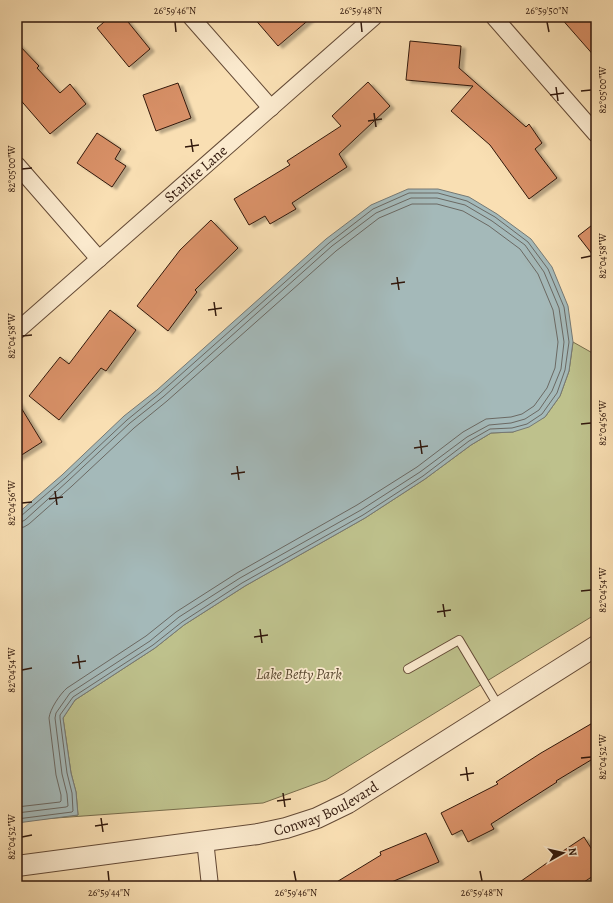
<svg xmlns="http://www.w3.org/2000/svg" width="613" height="903" font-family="Alegreya,serif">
  <defs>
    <filter id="shadow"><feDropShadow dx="4.5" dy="2.5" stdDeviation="1" flood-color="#0004"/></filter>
  </defs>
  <rect width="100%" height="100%" fill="#f9dfb3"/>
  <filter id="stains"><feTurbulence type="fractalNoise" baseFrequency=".005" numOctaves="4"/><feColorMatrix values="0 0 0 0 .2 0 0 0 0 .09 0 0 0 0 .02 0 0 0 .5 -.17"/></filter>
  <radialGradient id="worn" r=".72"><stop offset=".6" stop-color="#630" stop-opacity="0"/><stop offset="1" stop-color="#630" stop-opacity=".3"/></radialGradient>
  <polygon fill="#bec18c" stroke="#786d4c" points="573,342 596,355 596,614 326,780 263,803 42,819 78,815 76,792 71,773 63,718 75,700 155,648 184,625 245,586 365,518 425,479 471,445 491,433 513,432 545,417 560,396 569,371"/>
  <polygon fill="#a4b9b9" stroke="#767974" points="408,189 438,189 469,197 497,214 531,239 552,267 568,306 573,342 569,371 560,396 545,417 529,427 513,432 491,433 471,445 425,479 365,518 245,586 184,625 155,648 75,700 63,718 71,773 76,792 78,815 17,823 17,514 62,475 124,416 157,390 326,239 371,205"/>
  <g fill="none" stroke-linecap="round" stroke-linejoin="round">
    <g stroke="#6b6963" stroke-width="1">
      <polyline points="17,517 21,516 65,478 127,420 160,393 329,243 373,209 409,193 438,193 467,201 495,217 528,242 548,269 564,307 569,342 565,370 557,393 542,414 527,424 512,428 490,429 469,441 423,476 363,515 242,583 182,622 153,645 73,697 60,715 60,718 67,773 72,793 73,811 72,812 17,819"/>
      <polyline points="17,522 21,522 25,520 68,481 130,423 163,397 332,246 376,213 411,198 437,198 465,205 492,221 525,245 544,272 559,308 564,342 561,369 552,391 539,410 525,419 511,423 489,425 467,437 420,472 361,510 240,578 179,617 150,641 70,693 56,713 55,718 62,774 67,794 68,806 66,807 17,813"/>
      <path d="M17,528L24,527L29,524L72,486L134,428L167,401L336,251L379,218L412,204H437L463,211L489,226L520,249L538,274L553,310L558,342L555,368L547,388L534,406L522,414L511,417L486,419L463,432L417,467L357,505L237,573L176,612L146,636L67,688C60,694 50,709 49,718L56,775L61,795V801L60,802L17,807"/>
    </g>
  </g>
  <g fill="#d99167" stroke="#32190d" filter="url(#shadow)">
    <polygon points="110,17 124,17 150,49 129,67 97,28"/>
    <polygon points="253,17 312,17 278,46"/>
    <polygon points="560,17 596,17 596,58"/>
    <polygon points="410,41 461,46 459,68 526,127 529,124 542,143 535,149 557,178 529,199 490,145 451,111 473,86 406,80"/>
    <polygon points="17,43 39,66 37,68 60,93 70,84 86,104 50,134 17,96"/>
    <polygon points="368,82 390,106 339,154 347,167 292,203 296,209 270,224 265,216 249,225 234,199 290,165 287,161 341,126 332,116"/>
    <polygon points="178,83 191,118 156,131 143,95"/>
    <polygon points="97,133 121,149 115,159 126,166 112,187 77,163"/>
    <polygon points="211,220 238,248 195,290 197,292 168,331 137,306 180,250"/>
    <polygon points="596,222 596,259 578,236"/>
    <polygon points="110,310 136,330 106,371 101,368 59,420 29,396 60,357 69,364"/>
    <polygon points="17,401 42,442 17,458"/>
    <polygon points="596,721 596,757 556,781 557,782 491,824 494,829 468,842 462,830 452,835 441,813 498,784 496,782 541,753"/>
    <polygon points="426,833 439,862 382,886 330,886 381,855 380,852"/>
    <polygon points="584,837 596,856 596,874 578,886 514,886 554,858 554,857"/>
  </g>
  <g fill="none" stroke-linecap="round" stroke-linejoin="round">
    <defs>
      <polyline id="service" points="408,669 459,640 499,707"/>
      <g id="minor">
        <polyline points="191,17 271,108"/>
        <polyline points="494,17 596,134"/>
        <polyline points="17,165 99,259"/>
        <path id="s1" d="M17,331L374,17"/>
        <polyline points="205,840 210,886"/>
      </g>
      <g id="tertiary">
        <path id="s2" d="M17,866L258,834L286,828L317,818L348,803L596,646"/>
      </g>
    </defs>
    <use href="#service" stroke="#644a36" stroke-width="10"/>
    <use href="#minor" stroke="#644a36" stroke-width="18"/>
    <use href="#tertiary" stroke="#644a36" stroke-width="22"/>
    <use href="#service" stroke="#fbeace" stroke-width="8"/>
    <use href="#minor" stroke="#fbeace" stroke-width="16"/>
    <use href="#tertiary" stroke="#fbeace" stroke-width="20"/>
  </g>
  <path fill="none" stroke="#32190d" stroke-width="1.5" d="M175,22L176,32M361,22L362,32M547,22L549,32M556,87L558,101M581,91L591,90M550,95L564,93M374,113L376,127M368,121L382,119M191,139L193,152M185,147L199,145M22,169L32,168M581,258L591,256M397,277L399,290M391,284L405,282M214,302L216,316M208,310L222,308M22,336L32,335M581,424L591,423M420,440L422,454M414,448L428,446M237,466L239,480M231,474L245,472M55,491L57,505M49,499L63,497M22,503L32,502M581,591L591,590M443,604L445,617M437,612L451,610M260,629L262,643M254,637L268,635M78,655L80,669M72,663L86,661M22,670L32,668M581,758L591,757M466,767L468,781M460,775L474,773M283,793L285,807M277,801L291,799M101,818L103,832M95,826L108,824M22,837L32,835M108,871L109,881M294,871L296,881M480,871L482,881"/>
  <g text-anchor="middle" stroke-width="3.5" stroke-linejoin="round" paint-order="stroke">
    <g font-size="15" fill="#32190d" stroke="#fbeace">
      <text dy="5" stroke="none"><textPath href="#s1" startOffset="238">Starlite Lane</textPath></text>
      <text dy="5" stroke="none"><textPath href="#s2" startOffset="316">Conway Boulevard</textPath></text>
    </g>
    <g font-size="15" font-style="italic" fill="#5c4b33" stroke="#fbeace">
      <text x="299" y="679">Lake Betty Park</text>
    </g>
  </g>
  <rect width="613" height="903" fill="none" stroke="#f9dfb3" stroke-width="44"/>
  <g transform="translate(563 853) rotate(82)" stroke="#fbeace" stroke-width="3" paint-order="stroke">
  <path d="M0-3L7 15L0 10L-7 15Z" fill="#32190d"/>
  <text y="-6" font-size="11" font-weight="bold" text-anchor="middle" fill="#32190d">N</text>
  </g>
  <rect x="22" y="22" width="569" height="859" fill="none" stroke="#32190d" stroke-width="1.5"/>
  <g font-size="10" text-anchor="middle" fill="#32190d">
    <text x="175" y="14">26°59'46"N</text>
    <text x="361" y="14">26°59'48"N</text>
    <text x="547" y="14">26°59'50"N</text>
    <text transform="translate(602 90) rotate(-90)" y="4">82°05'00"W</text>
    <text transform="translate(11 169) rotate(-90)" y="4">82°05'00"W</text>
    <text transform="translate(602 256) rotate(-90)" y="4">82°04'58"W</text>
    <text transform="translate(11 336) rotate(-90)" y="4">82°04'58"W</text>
    <text transform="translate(602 423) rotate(-90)" y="4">82°04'56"W</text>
    <text transform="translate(11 503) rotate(-90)" y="4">82°04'56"W</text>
    <text transform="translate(602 590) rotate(-90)" y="4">82°04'54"W</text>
    <text transform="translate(11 670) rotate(-90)" y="4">82°04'54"W</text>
    <text transform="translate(602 757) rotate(-90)" y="4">82°04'52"W</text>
    <text transform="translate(11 837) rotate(-90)" y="4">82°04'52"W</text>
    <text x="109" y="896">26°59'44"N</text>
    <text x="296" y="896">26°59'46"N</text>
    <text x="482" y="896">26°59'48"N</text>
  </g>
  <rect width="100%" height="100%" filter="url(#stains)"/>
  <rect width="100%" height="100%" fill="url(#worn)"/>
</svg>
